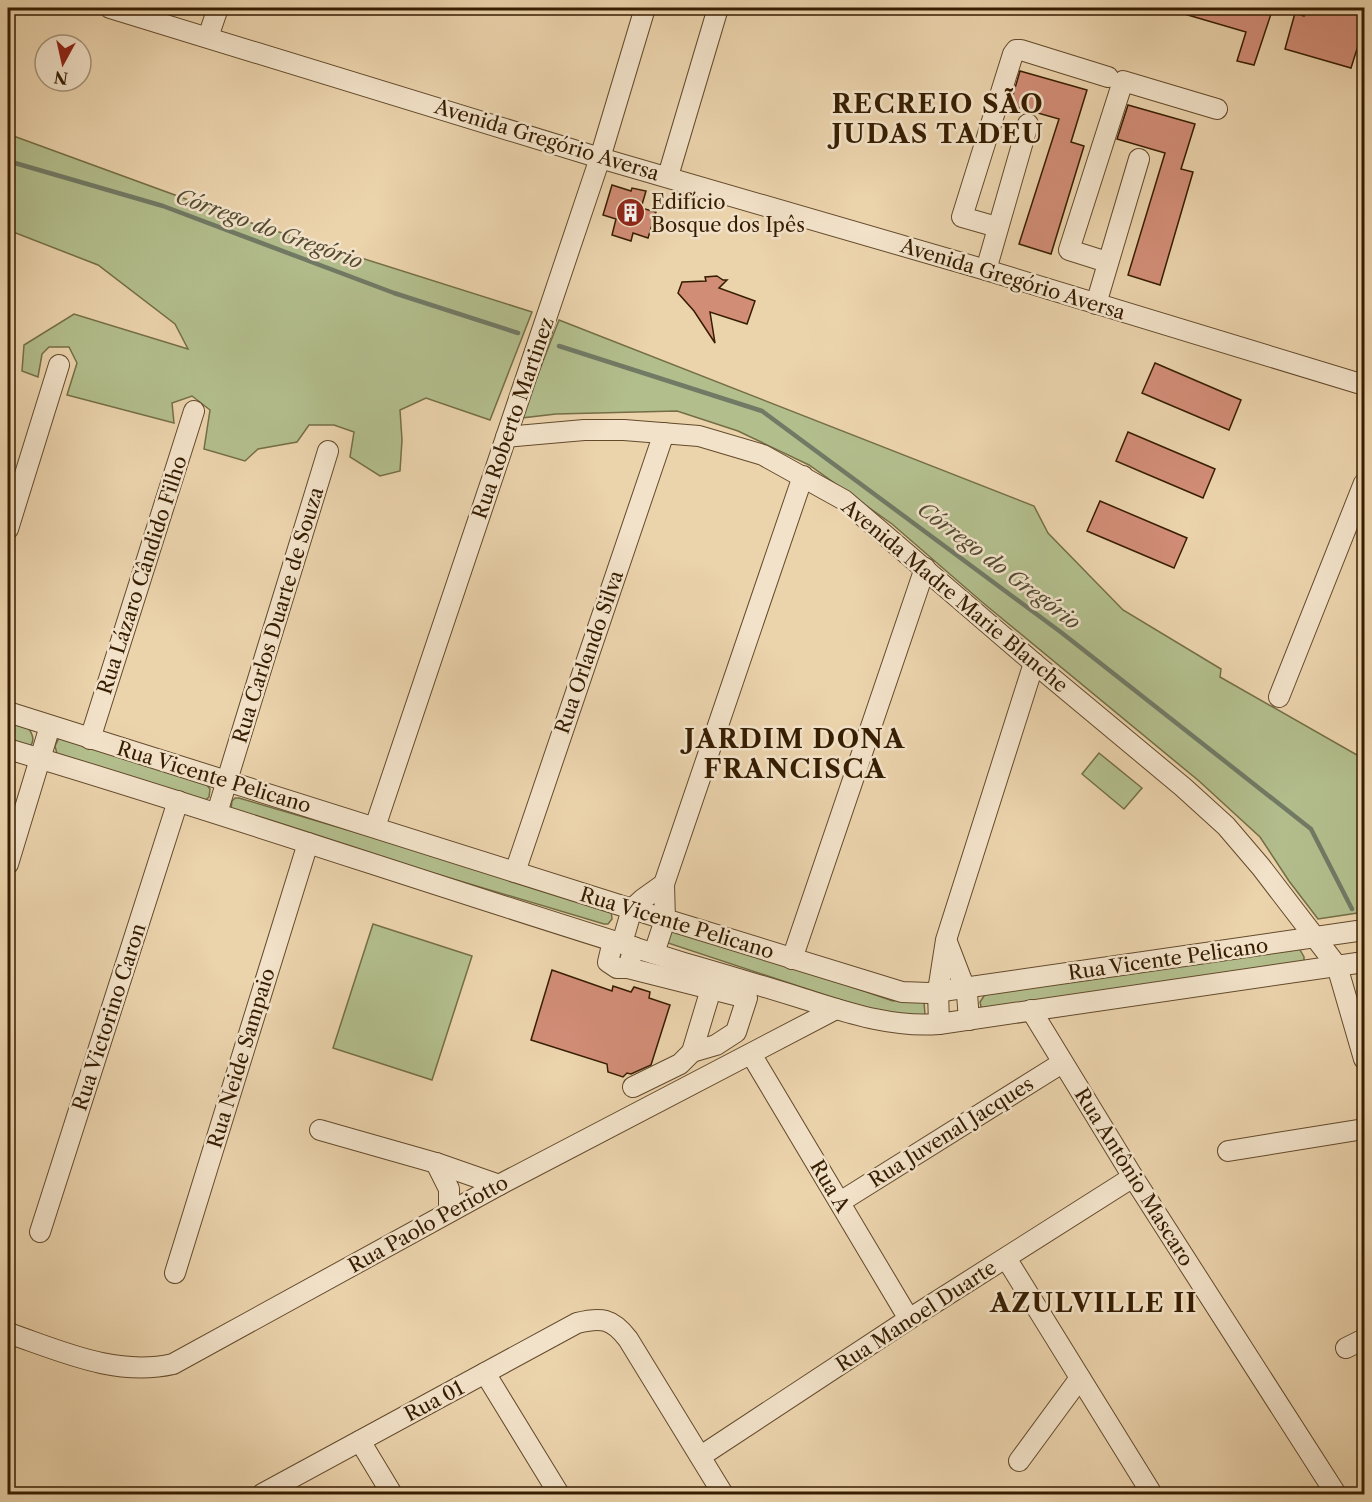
<svg xmlns="http://www.w3.org/2000/svg" width="1372" height="1502" font-family="'Libre Caslon Text',serif">
  <rect width="100%" height="100%" fill="#ebd3ac"/>
  <filter id="stains"><feTurbulence type="fractalNoise" baseFrequency=".00333" numOctaves="4"/><feColorMatrix values="0 0 0 0 .2 0 0 0 0 .09 0 0 0 0 .02 0 0 0 .5 -.17"/></filter>
  <radialGradient id="worn" r=".72"><stop offset=".6" stop-color="#630" stop-opacity="0"/><stop offset="1" stop-color="#630" stop-opacity=".3"/></radialGradient>
  <g fill="#b3be8d" stroke="#746e46" stroke-width="1.5">
    <polygon points="8,134 257,225 532,312 490,420 426,398 400,410 402,440 400,471 380,476 350,457 354,432 334,425 309,425 297,442 258,449 245,461 204,449 210,410 192,396 172,403 174,423 67,395 77,363 69,347 49,347 42,354 38,377 22,371 24,345 74,314 188,349 175,324 98,265 8,230"/>
    <polygon points="559,320 1034,506 1048,533 1123,610 1221,669 1220,677 1364,759 1364,912 1318,919 1289,881 1260,837 1199,781 982,602 892,524 809,465 738,431 677,411 556,414 521,418"/>
    <path d="M8,721L29,729C33,735 35,742 29,747L8,744Z"/>
    <polygon points="59,738 206,784 210,789 209,797 203,802 57,754 55,746"/>
    <polygon points="1099,753 1142,788 1124,809 1082,774"/>
    <polygon points="235,798 239,798 609,907 611,910 612,919 608,924 604,924 239,815 231,809 232,801"/>
    <polygon points="373,924 472,956 432,1080 333,1048"/>
    <polygon points="678,928 893,1001 903,999 924,1002 925,1015 892,1017 665,942 664,933"/>
    <polygon points="1299,948 1304,957 1304,964 987,1010 981,1007 980,1002 986,993"/>
  </g>
  <g fill="none" stroke-linecap="round" stroke-linejoin="round">
    <g stroke="#717a65" stroke-width="4.5">
      <polyline points="8,161 163,206 394,293 518,333"/>
      <polyline points="559,346 762,411 1062,633 1311,829 1352,909"/>
    </g>
  </g>
  <g fill="#d28d77" stroke="#361d00" stroke-width="1.5">
    <polygon points="1175,8 1273,8 1254,65 1237,61 1246,32 1174,11"/>
    <polygon points="1306,8 1365,8 1359,32 1362,33 1351,68 1285,49 1295,13 1304,16"/>
    <polygon points="1020,71 1087,90 1071,142 1084,146 1051,254 1019,244 1059,119 1010,105"/>
    <polygon points="1128,105 1195,124 1181,169 1193,172 1160,285 1128,275 1165,153 1117,139"/>
    <polygon points="612,185 631,191 632,188 646,191 641,208 656,212 648,238 633,233 631,241 612,235 616,219 603,215"/>
    <polygon points="717,276 723,280 727,280 719,288 755,301 747,324 710,312 715,343 694,311 678,293 682,282 706,281 705,277"/>
    <polygon points="1155,363 1241,400 1229,430 1142,393"/>
    <polygon points="1128,432 1215,469 1203,498 1116,461"/>
    <polygon points="1100,501 1187,538 1174,568 1087,531"/>
    <polygon points="552,970 612,991 613,986 631,992 634,987 650,992 649,998 670,1005 651,1065 631,1074 627,1073 623,1077 608,1072 607,1064 531,1040"/>
  </g>
  <g fill="none" stroke-linecap="round" stroke-linejoin="round">
    <defs>
      <g id="minor">
        <polyline points="110,8 600,158 986,270 1364,385"/>
        <polyline points="208,37 218,8"/>
        <polyline points="668,176 718,8"/>
        <polyline points="997,227 962,217 1013,54 1016,50 1021,50 1108,77"/>
        <polyline points="1107,262 1069,250 1123,81 1217,109"/>
        <polyline points="986,270 1028,124"/>
        <polyline points="1096,304 1139,159"/>
        <polyline points="506,437 584,430 624,430 699,436 763,455 844,500 1034,663 1183,787 1226,826 1261,867 1337,966 1364,1059"/>
        <polyline points="8,529 59,365"/>
        <polyline points="1279,697 1364,483"/>
        <polyline points="8,712 632,909 902,992 929,993 1364,930"/>
        <polyline points="90,739 194,411"/>
        <path d="M8,749C234,816 458,894 684,963C723,974 762,986 801,998C846,1012 891,1028 939,1024L1364,962"/>
        <polyline points="217,813 328,451"/>
        <polyline points="375,827 600,158 645,8"/>
        <polyline points="8,864 50,726"/>
        <polyline points="515,872 664,433"/>
        <polyline points="613,941 608,962 617,968 628,968"/>
        <polyline points="947,942 967,994 969,1020"/>
        <polyline points="622,943 632,909 643,899 664,884"/>
        <polyline points="634,947 628,968 747,998 736,1032 716,1045 692,1052"/>
        <polyline points="654,953 665,920 664,884 803,476"/>
        <polyline points="792,959 925,568"/>
        <polyline points="1031,1010 1133,1177 1336,1494"/>
        <polyline points="939,1024 938,991 946,940 1034,663"/>
        <polyline points="751,1054 909,1319"/>
        <polyline points="633,1087 680,1064 692,1052 711,989"/>
        <polyline points="320,1130 436,1163 499,1185"/>
        <polyline points="1228,1151 1364,1129"/>
        <polyline points="436,1163 449,1189 449,1212"/>
        <polyline points="840,1202 1062,1063"/>
        <polyline points="40,1232 178,801"/>
        <polyline points="1006,1258 1152,1494"/>
        <polyline points="175,1273 308,843"/>
        <path d="M8,1333C61,1351 116,1377 173,1364L499,1185L836,1009"/>
        <polyline points="1346,1348 1364,1339"/>
        <polyline points="485,1373 559,1494"/>
        <polyline points="360,1441 392,1494"/>
        <polyline points="701,1456 909,1319 1133,1177"/>
        <polyline points="1019,1461 1080,1378"/>
        <path d="M262,1494L577,1323C601,1317 612,1318 628,1339L723,1494"/>
      </g>
    </defs>
    <use href="#minor" stroke="#634a2b" stroke-width="22"/>
    <use href="#minor" stroke="#f2e2c9" stroke-width="20"/>
  </g>
  <defs>
    <symbol id="building-disc" viewBox="-11 -11 22 22"><circle r="9.5" fill="#8f2418" stroke="#f2e2c9"/><path d="M-4-6H4V6H1V3H-1V6H-4ZM-2.5-4.3h1.7v1.8h-1.7ZM.8-4.3h1.7v1.8H.8ZM-2.5-1h1.7V.8h-1.7ZM.8-1h1.7V.8H.8Z" fill="#fff"/></symbol>
  </defs>
  <g fill-rule="evenodd">
    <use href="#building-disc" x="614" y="196" width="33" height="33"/>
  </g>
  <g text-anchor="middle" stroke-width="5" stroke-linejoin="round" paint-order="stroke">
    <g font-size="20" fill="#361d00" stroke="#f2e2c9">
      <text transform="translate(547 140) rotate(17)" y="7">Avenida Gregório Aversa</text>
      <text transform="translate(1013 279) rotate(17)" y="7">Avenida Gregório Aversa</text>
      <text transform="translate(513 418) rotate(-71)" y="7">Rua Roberto Martinez</text>
      <text transform="translate(142 575) rotate(-72)" y="7">Rua Lázaro Cândido Filho</text>
      <text transform="translate(955 596) rotate(40)" y="7">Avenida Madre Marie Blanche</text>
      <text transform="translate(278 615) rotate(-73)" y="7">Rua Carlos Duarte de Souza</text>
      <text transform="translate(589 652) rotate(-71)" y="7">Rua Orlando Silva</text>
      <text transform="translate(214 777) rotate(17)" y="7">Rua Vicente Pelicano</text>
      <text transform="translate(677 923) rotate(17)" y="7">Rua Vicente Pelicano</text>
      <text transform="translate(1168 959) rotate(-8)" y="7">Rua Vicente Pelicano</text>
      <text transform="translate(109 1017) rotate(-72)" y="7">Rua Victorino Caron</text>
      <text transform="translate(241 1058) rotate(-73)" y="7">Rua Neide Sampaio</text>
      <text transform="translate(951 1132) rotate(-32)" y="7">Rua Juvenal Jacques</text>
      <text transform="translate(1134 1177) rotate(58)" y="7">Rua Antônio Mascaro</text>
      <text transform="translate(830 1186) rotate(59)" y="7">Rua A</text>
      <text transform="translate(428 1224) rotate(-29)" y="7">Rua Paolo Periotto</text>
      <text transform="translate(916 1316) rotate(-33)" y="7">Rua Manoel Duarte</text>
      <text transform="translate(434 1401) rotate(-28)" y="7">Rua 01</text>
    </g>
    <g font-size="20" fill="#361d00" stroke="#f2e2c9" text-anchor="start">
      <text x="651" y="209">Edifício<tspan x="651" dy="23">Bosque dos Ipês</tspan></text>
    </g>
    <g font-size="21" font-style="italic" fill="#534c32" stroke="#f2e2c9">
      <text transform="translate(269 229) rotate(20)" y="7">Córrego do Gregório</text>
      <text transform="translate(999 566) rotate(37)" y="7">Córrego do Gregório</text>
    </g>
    <g font-size="26" font-weight="bold" letter-spacing="1.5" fill="#361d00" stroke="#f2e2c9">
      <text x="938" y="113">RECREIO SÃO<tspan x="938" dy="30">JUDAS TADEU</tspan></text>
      <text x="795" y="748">JARDIM DONA<tspan x="795" dy="30">FRANCISCA</tspan></text>
      <text x="1094" y="1312">AZULVILLE II</text>
    </g>
  </g>
  <rect width="1372" height="1502" fill="none" stroke="#ebd3ac" stroke-width="30"/>
  <rect x="9" y="9" width="1354" height="1484" fill="none" stroke="#361d00" stroke-width="3"/>
  <rect x="15" y="15" width="1342" height="1472" fill="none" stroke="#361d00" stroke-width="1.5"/>
  <g transform="translate(63 63) rotate(188)"><circle r="28" fill="#f2e2c9" stroke="#a79379" stroke-width="1.5"/>
  <path d="M0-4.5L10 22L0 15L-10 22Z" fill="#8f2418"/>
  <text y="-9" font-size="16" font-weight="bold" text-anchor="middle" fill="#361d00">N</text>
  </g>
  <rect width="100%" height="100%" filter="url(#stains)"/>
  <rect width="100%" height="100%" fill="url(#worn)"/>
</svg>
